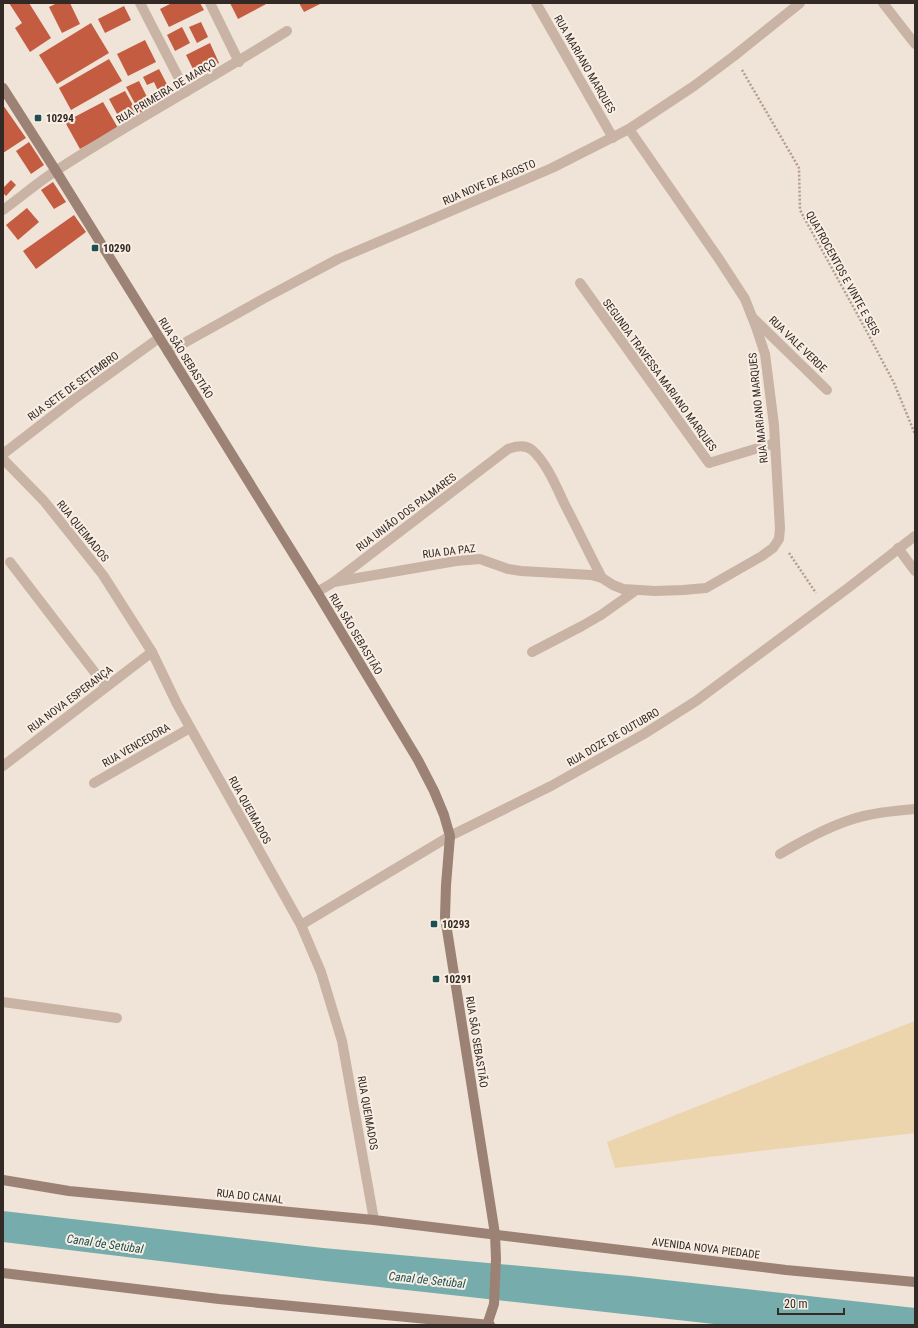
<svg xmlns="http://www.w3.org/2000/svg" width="918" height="1328" font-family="'Roboto Condensed',sans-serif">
  <rect width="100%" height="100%" fill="#f0e3d7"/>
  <polygon fill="#ecd4ad" points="915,1021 915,1133 615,1168 607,1142"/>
  <polygon fill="#77acac" points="3,1211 323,1248 630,1276 915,1308 915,1325 723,1325 325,1281 3,1242"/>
  <g fill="#c45c41">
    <polygon points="9,3 29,3 51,38 30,52 15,28 22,23"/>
    <polygon points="57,3 70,3 80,24 62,33 49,7"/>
    <polygon points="172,3 200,3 204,10 169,27 160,9"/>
    <polygon points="230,3 268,3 238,19"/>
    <polygon points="299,3 322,3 304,12"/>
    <polygon points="124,6 131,20 105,33 98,19"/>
    <polygon points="201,22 208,37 197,43 189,27"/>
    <polygon points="91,23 109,53 57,84 39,55"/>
    <polygon points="182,27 190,43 175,51 167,35"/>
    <polygon points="145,40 156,62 128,76 117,54"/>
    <polygon points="210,43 219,63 196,75 186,55"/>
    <polygon points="109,59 122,81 71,110 59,88"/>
    <polygon points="159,69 171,92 161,97 154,82 147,85 143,77"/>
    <polygon points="139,81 152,107 140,113 126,87"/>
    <polygon points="125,91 138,114 122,123 109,99"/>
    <polygon points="103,102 118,128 80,149 65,122"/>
    <polygon points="3,105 26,138 3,153"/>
    <polygon points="29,142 44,165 31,174 16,151"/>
    <polygon points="11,180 16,185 6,196 3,193 3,188"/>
    <polygon points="53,182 66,202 54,209 41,190"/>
    <polygon points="27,208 39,222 18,240 6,225"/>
    <polygon points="74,215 86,232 36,269 23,251"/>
  </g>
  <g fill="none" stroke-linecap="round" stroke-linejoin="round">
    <g stroke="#b39d8e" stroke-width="2.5" stroke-dasharray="2 2" stroke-linecap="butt">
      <polyline points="742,70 799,168 800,210 867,332 894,383 915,434"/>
      <polyline points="789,553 816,593"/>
    </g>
    <g stroke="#c8b3a4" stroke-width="10">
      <polyline points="140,3 186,92"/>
      <polyline points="210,3 239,62"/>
      <polyline points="536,3 613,138"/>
      <polyline points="883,3 915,44"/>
      <path d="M3,210C21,197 38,182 57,170C132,121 211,79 287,31"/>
      <polyline points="580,283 709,463 775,443"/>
      <polyline points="754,319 827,390"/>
      <polyline points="168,352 263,299 338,259 552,168 629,129 694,86 734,56 800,3"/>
      <polyline points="3,454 73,400 159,338"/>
      <polyline points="3,459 44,501 103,575 152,652 177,704 301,925 321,972 342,1041 374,1220"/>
      <polyline points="898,548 915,571"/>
      <polyline points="10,562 106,687"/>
      <polyline points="334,582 456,561 480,559 508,569 521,571 591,575 602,578 613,585 623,589 655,591 683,590 706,588 762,556 773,548 779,539 780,528 774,425 765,354 756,327 745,299 719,259 629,129"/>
      <path d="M317,592L334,582L508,449C516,446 525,444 532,450C546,462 556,486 564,503C577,528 589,553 602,578"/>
      <polyline points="532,652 582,626 601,615 635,591"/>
      <polyline points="3,766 152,652"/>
      <polyline points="94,783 190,728"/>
      <path d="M780,854C802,841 824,829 847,821C869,813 892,811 915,809"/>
      <polyline points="301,925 450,836 551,786 644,734 696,701 848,588 915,536"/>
      <polyline points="3,1002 117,1018"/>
    </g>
    <g stroke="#9b8275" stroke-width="10">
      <polyline points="3,88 56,171 317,592 418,760 434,791 444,815 450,836 446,885 445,917 495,1234 496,1259 494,1304 487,1325"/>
      <polyline points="3,1180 69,1191 374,1220 786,1270 915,1282"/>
      <polyline points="3,1273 219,1299 490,1325"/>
    </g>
  </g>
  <g fill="#1c5153" stroke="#f8eee3" stroke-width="1.5">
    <rect x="34" y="114" width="8" height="8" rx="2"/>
    <rect x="91" y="244" width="8" height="8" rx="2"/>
    <rect x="430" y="920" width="8" height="8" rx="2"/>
    <rect x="432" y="975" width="8" height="8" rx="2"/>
  </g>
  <g text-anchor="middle" stroke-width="4" stroke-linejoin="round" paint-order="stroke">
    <g font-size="11" fill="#332925" stroke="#f8eee3">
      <text transform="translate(585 64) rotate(60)" y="4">RUA MARIANO MARQUES</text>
      <text transform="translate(166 91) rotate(-31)" y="4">RUA PRIMEIRA DE MARÇO</text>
      <text transform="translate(489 182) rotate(-23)" y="4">RUA NOVE DE AGOSTO</text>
      <text transform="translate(843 273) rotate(61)" y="4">QUATROCENTOS E VINTE E SEIS</text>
      <text transform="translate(798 344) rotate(44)" y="4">RUA VALE VERDE</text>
      <text transform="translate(186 358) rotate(58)" y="4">RUA SÃO SEBASTIÃO</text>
      <text transform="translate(660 375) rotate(54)" y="4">SEGUNDA TRAVESSA MARIANO MARQUES</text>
      <text transform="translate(73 386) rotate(-36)" y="4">RUA SETE DE SETEMBRO</text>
      <text transform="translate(758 408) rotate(-96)" y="4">RUA MARIANO MARQUES</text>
      <text transform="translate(406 512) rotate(-37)" y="4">RUA UNIÃO DOS PALMARES</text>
      <text transform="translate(83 531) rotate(51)" y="4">RUA QUEIMADOS</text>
      <text transform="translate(449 551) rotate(-7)" y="4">RUA DA PAZ</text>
      <text transform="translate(356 634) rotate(59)" y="4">RUA SÃO SEBASTIÃO</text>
      <text transform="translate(70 699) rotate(-37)" y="4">RUA NOVA ESPERANÇA</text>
      <text transform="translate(613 737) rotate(-30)" y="4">RUA DOZE DE OUTUBRO</text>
      <text transform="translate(136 745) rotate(-30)" y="4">RUA VENCEDORA</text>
      <text transform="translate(250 810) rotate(61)" y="4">RUA QUEIMADOS</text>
      <text transform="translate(477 1042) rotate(81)" y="4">RUA SÃO SEBASTIÃO</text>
      <text transform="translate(368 1113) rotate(80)" y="4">RUA QUEIMADOS</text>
      <text transform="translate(250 1196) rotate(6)" y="4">RUA DO CANAL</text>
      <text transform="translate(706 1248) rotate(7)" y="4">AVENIDA NOVA PIEDADE</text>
    </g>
    <g font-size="11" font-weight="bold" fill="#332925" stroke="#f8eee3" text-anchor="start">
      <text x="46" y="122">10294</text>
      <text x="103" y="252">10290</text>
      <text x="442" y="928">10293</text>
      <text x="444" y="983">10291</text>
    </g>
    <g font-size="12" font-style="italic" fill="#1c5153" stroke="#f8eee3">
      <text transform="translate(105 1244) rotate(8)" y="4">Canal de Setúbal</text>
      <text transform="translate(427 1280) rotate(6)" y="4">Canal de Setúbal</text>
    </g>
  </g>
  <rect width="918" height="1328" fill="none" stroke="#332925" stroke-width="8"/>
  <path d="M778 1308v6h66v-6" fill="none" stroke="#332925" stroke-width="2"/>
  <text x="784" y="1308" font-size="12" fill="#332925" stroke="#f8eee3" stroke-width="3" paint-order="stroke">20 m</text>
</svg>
